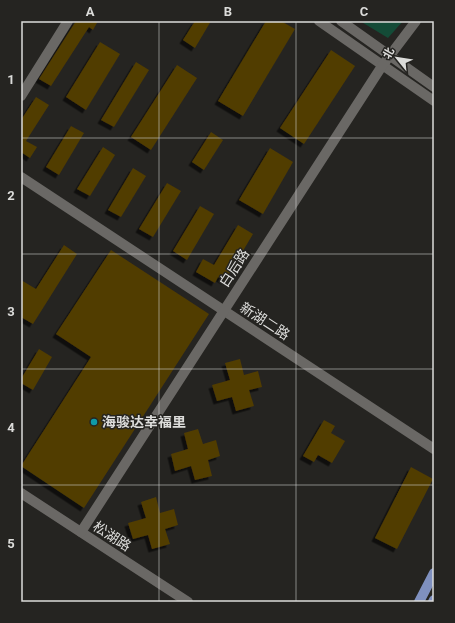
<svg xmlns="http://www.w3.org/2000/svg" width="455" height="623" font-family="Roboto,'Noto Sans SC',sans-serif">
  <defs>
    <filter id="shadow"><feDropShadow dx="-3.5" dy="3.5" stdDeviation="0" flood-color="#0009"/></filter>
  </defs>
  <rect width="100%" height="100%" fill="#252421"/>
  <polygon fill="#144b37" points="360,21 403,21 388,38"/>
  <g fill="#513c03" filter="url(#shadow)">
    <polygon points="76,21 98,21 93,30 89,27 51,86 39,79"/>
    <polygon points="195,21 211,21 195,48 183,40"/>
    <polygon points="266,21 281,21 295,29 243,116 218,101"/>
    <polygon points="100,42 120,54 86,110 66,97"/>
    <polygon points="331,50 355,66 304,144 280,128"/>
    <polygon points="136,62 149,70 114,127 101,120"/>
    <polygon points="177,65 197,78 151,150 131,137"/>
    <polygon points="36,97 49,105 26,141 37,147 30,158 21,152 21,120"/>
    <polygon points="71,126 84,133 59,175 46,167"/>
    <polygon points="211,132 223,140 204,170 192,162"/>
    <polygon points="103,147 115,155 90,196 77,189"/>
    <polygon points="270,148 293,162 263,214 239,200"/>
    <polygon points="133,168 146,176 121,217 108,210"/>
    <polygon points="167,183 181,191 153,237 139,229"/>
    <polygon points="200,206 214,214 187,260 173,251"/>
    <polygon points="238,225 253,234 225,281 218,277 215,283 196,272 203,259 214,265"/>
    <polygon points="64,245 77,254 33,324 21,317 21,280 36,289"/>
    <polygon points="111,250 209,314 84,508 21,466 91,357 56,334"/>
    <polygon points="39,349 52,357 33,390 21,383 21,379"/>
    <polygon points="240,359 244,375 258,371 262,387 249,390 254,406 236,411 232,397 217,401 212,385 230,380 225,363"/>
    <polygon points="324,420 335,426 331,433 345,441 332,463 318,455 314,462 303,456"/>
    <polygon points="198,429 203,444 216,440 220,456 208,460 212,476 195,480 191,466 175,471 171,454 188,449 184,433"/>
    <polygon points="411,467 433,479 397,549 375,538"/>
    <polygon points="156,497 160,513 174,509 178,525 165,529 170,544 152,549 148,535 133,539 128,523 146,518 141,502"/>
  </g>
  <g fill="none" stroke-linecap="round" stroke-linejoin="round">
    <g stroke="#6a6865" stroke-width="10">
      <polyline points="319,21 434,101"/>
      <polyline points="341,21 434,87"/>
      <polyline points="21,96 68,21"/>
      <polyline points="21,177 434,449"/>
      <polyline points="21,493 188,602"/>
      <polyline points="81,532 382,66 416,21"/>
    </g>
    <g stroke="#7f90bf" stroke-width="10">
      <polyline points="419,602 434,573"/>
      <polyline points="433,602 434,600"/>
    </g>
  </g>
  <path fill="none" stroke="#dcdcda" stroke-width="1" stroke-opacity="0.55" d="M159,21V602M296,21V602M21,138H434M21,254H434M21,369H434M21,485H434"/>
  <circle fill="#0f9aa8" stroke="#252421" stroke-width="1.5" cx="94" cy="422" r="4"/>
  <g text-anchor="middle" stroke-width="3" stroke-linejoin="round" paint-order="stroke">
    <g font-size="14" fill="#dcdcda" stroke="#252421">
      <text transform="translate(234 268) rotate(-57)" y="5">白后路</text>
      <text transform="translate(265 321) rotate(33)" y="5">新湖二路</text>
      <text transform="translate(112 536) rotate(33)" y="5">松湖路</text>
    </g>
    <g font-size="14" font-weight="bold" fill="#dcdcda" stroke="#252421" text-anchor="start">
      <text x="102" y="427">海骏达幸福里</text>
    </g>
  </g>
  <rect width="455" height="623" fill="none" stroke="#252421" stroke-width="44"/>
  <g transform="translate(397 58) rotate(300)" stroke="#252421" stroke-width="3" paint-order="stroke">
  <path d="M0-3L7 15L0 10L-7 15Z" fill="#dcdcda"/>
  <text y="-6" font-size="11" font-weight="bold" text-anchor="middle" fill="#dcdcda">北</text>
  </g>
  <rect x="22" y="22" width="411" height="579" fill="none" stroke="#dcdcda" stroke-width="1.5"/>
  <g font-size="13" text-anchor="middle" font-weight="bold" fill="#dcdcda">
    <text x="90" y="16">A</text>
    <text x="228" y="16">B</text>
    <text x="364" y="16">C</text>
    <text x="11" y="84">1</text>
    <text x="11" y="200">2</text>
    <text x="11" y="316">3</text>
    <text x="11" y="432">4</text>
    <text x="11" y="548">5</text>
  </g>
</svg>
